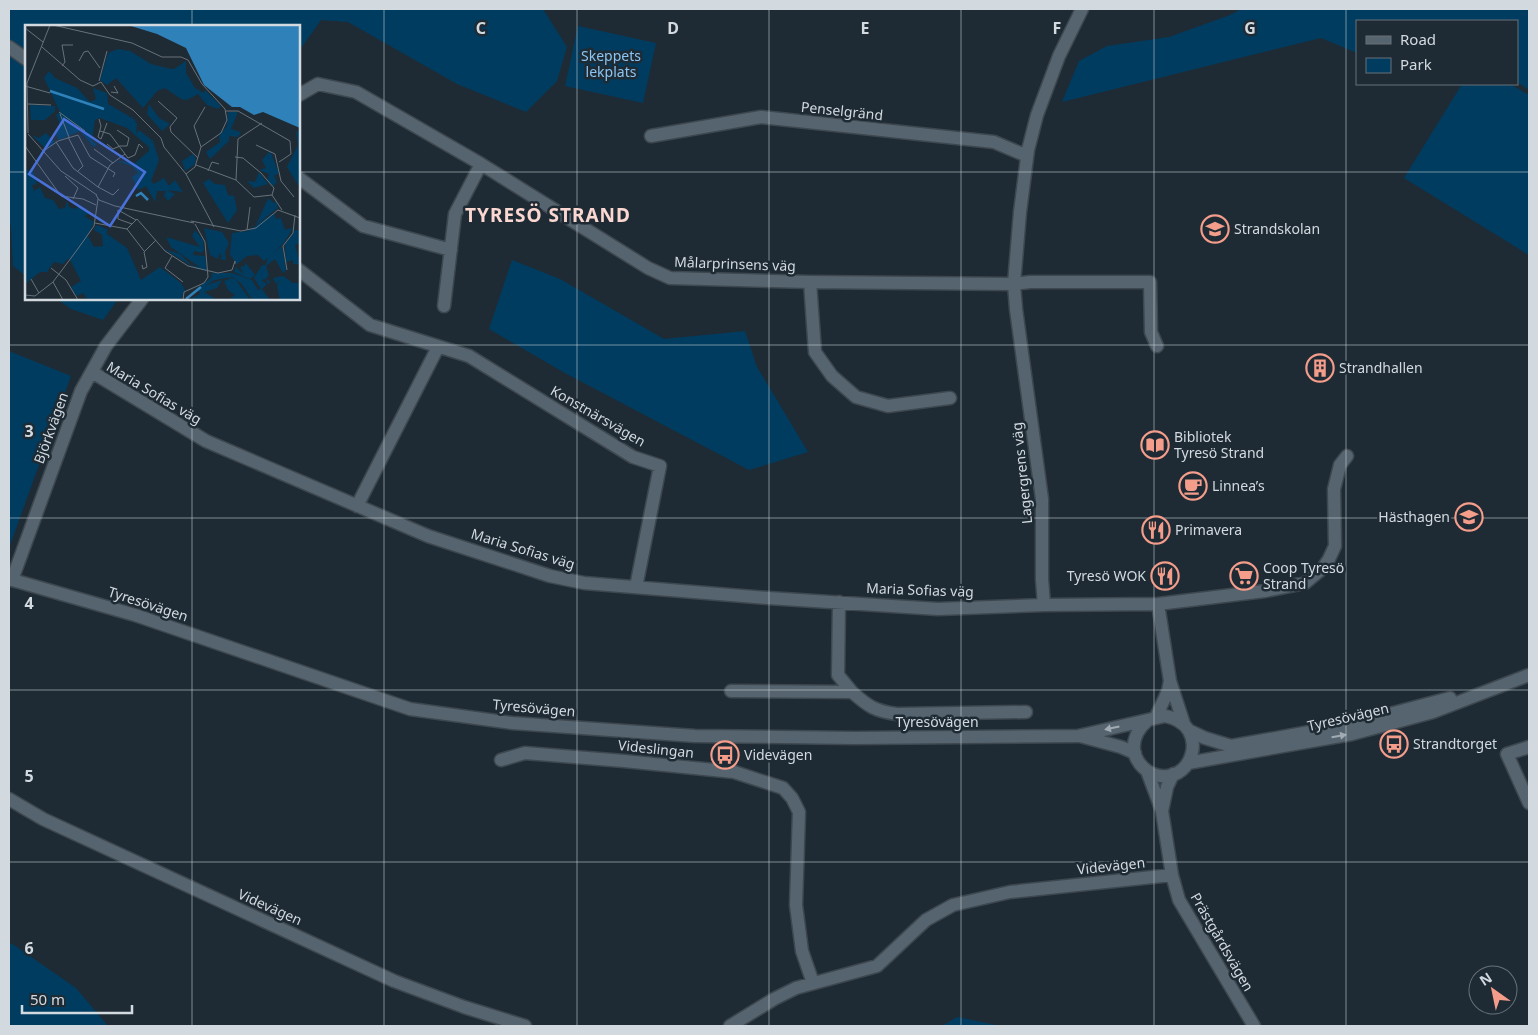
<svg xmlns="http://www.w3.org/2000/svg" width="1538" height="1035" font-family="'Noto Sans',sans-serif">
	<style>
		.green { fill: #003c60 }
		.lines { fill: none; stroke-linecap: round; stroke-linejoin: round }
		.minor-casing { stroke: #3d474f; stroke-width: 15 }
		.secondary-casing { stroke: #3d474f; stroke-width: 15 }
		.minor { stroke: #56646f; stroke-width: 12 }
		.secondary { stroke: #56646f; stroke-width: 12 }
		.oneway { fill: #a0abb3 }
		.grid { fill: none; stroke: #d2dae0; stroke-width: 1; stroke-opacity: 0.55 }
		.labels { text-anchor: middle; stroke-width: 5; stroke-linejoin: round; paint-order: stroke }
		.park-label { font-size: 14px; fill: #8bc5f2; stroke: #1f2b34 }
		.street-label { font-size: 14px; fill: #d2dae0; stroke: #1f2b34 }
		.poi-label { font-size: 14px; fill: #d2dae0; stroke: #1f2b34; text-anchor: start }
		.district-label { font-size: 19px; font-weight: bold; letter-spacing: 1px; fill: #fad7d0; stroke: #1f2b34 }
		.inset-river { fill: none; stroke: #2f81ba; stroke-width: 2.5 }
		.inset-road { fill: none; stroke: #677179; stroke-width: 1 }
		.view { fill: #4a71da; fill-opacity: 0.15; stroke: #4a71da; stroke-width: 2.5 }
		.inset-edge { fill: none; stroke: #d2dae0; stroke-width: 2.5 }
		.grid-label { font-size: 16px; text-anchor: middle; font-weight: bold; fill: #d2dae0; stroke: #1f2b34; stroke-width: 5; stroke-linejoin: round; paint-order: stroke }
	</style>
	<rect width="100%" height="100%" fill="#1f2b34"/>
	<path class="green" d="M9 9H543L567 47 557 81 526 112 457 84 348 22 321 20 299 51V26H26V276L13 266 11 227 9 218Z
		M1241 9H1529V90L1517 82V21H1357V53L1321 38 1062 102 1079 61 1107 46 1169 37 1230 15Z
		M578 26 656 43 643 103 565 86Z
		M1462 84H1510L1529 95V255L1404 178Z
		M512 260 560 279 664 339 745 331 757 367 808 452 749 470 563 372 489 329Z
		M57 299H118L103 320 71 309Z
		M9 351 71 376 9 548Z
		M11 943 76 988 108 1026H9V946Z
		M957 1017 1001 1026H942Z"/>
	<g class="lines">
		<g class="minor-casing">
			<path id="minor" d="M1082 9 1059 56 1037 115 1028 150 1020 212 1014 284 1016 309 1042 499V579L1044 605 1158 604 1265 591 1305 583 1323 568 1329 559 1335 546 1334 489 1340 465 1347 456
				M9 47 26 59
				M299 95 318 84 356 92 481 164 648 268 670 278 810 282 1014 284 1030 282H1150L1151 332 1157 346
				M651 136 761 117 994 142 1027 156
				M299 178 363 226 451 250
				M299 270 370 325 469 356 633 457 660 466 636 587
				M810 282 815 352 832 376 856 397 888 406 950 398
				M444 306 455 214 481 164
				M92 372 206 441 428 536 550 576 584 583 768 598 938 609 1044 605
				M357 506 438 347
				M12 580 81 391 106 346 142 299
				M839 602 838 675 852 692
				M1158 604 1170 681 1184 724
				M731 691 852 692C869 707 875 711 897 714L1026 712
				M1156 717 1168 691 1170 681
				M1529 747 1507 754 1529 803
				M501 760 525 753 624 761 734 772 783 788 792 798 799 812 796 905 802 951 813 983
				M1147 771 1162 811 1172 875 1179 900 1254 1026
				M9 799 43 819 394 981 464 1007 525 1026
				M1162 811 1167 787 1173 774
				M730 1026 774 999 796 988 877 966 926 920 953 905 1010 892 1172 875"/>
		</g>
		<g class="secondary-casing">
			<path id="secondary" d="M9 579 135 615 410 709 512 723 695 736 855 738 1078 736 1165 716C1213 725 1192 789 1153 774 1144 770 1138 763 1135 755 1131 741 1138 729 1147 721
				M1190 731 1205 738 1231 746 1348 725 1450 698
				M1080 736 1121 747 1135 753
				M1188 763 1352 734 1433 712 1529 675"/>
		</g>
		<use href="#minor" class="minor"/>
		<use href="#secondary" class="secondary"/>
	</g>
	<defs><path id="oneway-solid" d="M-6-.8H1V-3.2L6.5 0L1 3.2V.8H-6Z" transform="scale(1.25)"/></defs>
	<g class="oneway">
		<use href="#oneway-solid" transform="translate(1112 728) rotate(168)"/>
		<use href="#oneway-solid" transform="translate(1339 736) rotate(-10)"/>
	</g>
	<path class="grid" d="M192 9V26M384 9V1026M577 9V1026M769 9V1026M961 9V1026M1154 9V1026M1346 9V1026M9 172H26M299 172H1529M192 299V1026M9 345H1529M9 518H1529M9 690H1529M9 862H1529"/>
	<defs>
		<g id="school-ring" transform="scale(1.4375)"><circle r="9.5" fill="#1f2b34" stroke="#f49d8b" stroke-width="1.5"/><path d="M0-5L7-2L0 1L-7-2ZM-4 1L0 2.5L4 1V4Q0 6-4 4Z" fill="#f49d8b"/></g>
		<g id="building-ring" transform="scale(1.4375)"><circle r="9.5" fill="#1f2b34" stroke="#f49d8b" stroke-width="1.5"/><path d="M-4-6H4V6H1V3H-1V6H-4ZM-2.5-4.3h1.7v1.8h-1.7ZM.8-4.3h1.7v1.8H.8ZM-2.5-1h1.7V.8h-1.7ZM.8-1h1.7V.8H.8Z" fill="#f49d8b"/></g>
		<g id="library-ring" transform="scale(1.4375)"><circle r="9.5" fill="#1f2b34" stroke="#f49d8b" stroke-width="1.5"/><path d="M-6-4Q-3-5.5-.7-3.5V5Q-3 3-6 4ZM6-4Q3-5.5 .7-3.5V5Q3 3 6 4Z" fill="#f49d8b"/></g>
		<g id="cafe-ring" transform="scale(1.4375)"><circle r="9.5" fill="#1f2b34" stroke="#f49d8b" stroke-width="1.5"/><path d="M-5.5-4.5H6V0H3Q3 3.5 0 3.5H-2.5Q-5.5 3.5-5.5 0ZM3-3.2v2h1.7v-2ZM-6 4.5H4V6H-6Z" fill="#f49d8b"/></g>
		<g id="restaurant-ring" transform="scale(1.4375)"><circle r="9.5" fill="#1f2b34" stroke="#f49d8b" stroke-width="1.5"/><path d="M-5-6h1v4h1v-4h1v4h1v-4h1v5L-1.5 .5V6h-2V.5L-5-1ZM5-6V6H3V1.5H1.5Q1.5-4 5-6Z" fill="#f49d8b"/></g>
		<g id="supermarket-ring" transform="scale(1.4375)"><circle r="9.5" fill="#1f2b34" stroke="#f49d8b" stroke-width="1.5"/><path d="M-6-5.5h2.5l.6 2H6L4.5 2H-2.5L-4.4-4H-6ZM-1.5 3.2a1.3 1.3 0 1 0 .1 0ZM3 3.2a1.3 1.3 0 1 0 .1 0Z" fill="#f49d8b"/></g>
		<g id="bus-ring" transform="scale(1.4375)"><circle r="9.5" fill="#1f2b34" stroke="#f49d8b" stroke-width="1.5"/><path d="M-5-6H5V4H4V6H2V4H-2V6H-4V4H-5ZM-3.5-4V0h7V-4ZM-3.5 1.2v1.5H-2V1.2ZM2 1.2v1.5H3.5V1.2Z" fill="#f49d8b"/></g>
	</defs>
	<g fill-rule="evenodd">
		<use href="#school-ring" x="1215" y="229"/>
		<use href="#building-ring" x="1320" y="368"/>
		<use href="#library-ring" x="1155" y="445"/>
		<use href="#cafe-ring" x="1193" y="486"/>
		<use href="#school-ring" x="1469" y="517"/>
		<use href="#restaurant-ring" x="1156" y="530"/>
		<use href="#restaurant-ring" x="1165" y="576"/>
		<use href="#supermarket-ring" x="1244" y="576"/>
		<use href="#bus-ring" x="1394" y="744"/>
		<use href="#bus-ring" x="725" y="755"/>
	</g>
	<g class="labels">
		<g class="park-label">
			<text x="611" y="61">Skeppets<tspan x="611" dy="16">lekplats</tspan></text>
		</g>
		<g class="street-label">
			<text transform="translate(842 111) rotate(6)" y="5">Penselgränd</text>
			<text transform="translate(735 264) rotate(2)" y="5">Målarprinsens väg</text>
			<text transform="translate(154 393) rotate(31)" y="5">Maria Sofias väg</text>
			<text transform="translate(598 416) rotate(30)" y="5">Konstnärsvägen</text>
			<text transform="translate(51 428) rotate(-70)" y="5">Björkvägen</text>
			<text transform="translate(1022 473) rotate(-96)" y="5">Lagergrens väg</text>
			<text transform="translate(523 549) rotate(17)" y="5">Maria Sofias väg</text>
			<text transform="translate(920 590) rotate(2)" y="5">Maria Sofias väg</text>
			<text transform="translate(148 604) rotate(18)" y="5">Tyresövägen</text>
			<text transform="translate(534 708) rotate(5)" y="5">Tyresövägen</text>
			<text transform="translate(1348 717) rotate(-13)" y="5">Tyresövägen</text>
			<text x="937" y="727">Tyresövägen</text>
			<text transform="translate(656 749) rotate(6)" y="5">Videslingan</text>
			<text transform="translate(1111 866) rotate(-6)" y="5">Videvägen</text>
			<text transform="translate(270 907) rotate(24)" y="5">Videvägen</text>
			<text transform="translate(1222 942) rotate(60)" y="5">Prästgårdsvägen</text>
		</g>
		<g class="poi-label">
			<text x="1234" y="234">Strandskolan</text>
			<text x="1339" y="373">Strandhallen</text>
			<text x="1174" y="442">Bibliotek<tspan x="1174" dy="16">Tyresö Strand</tspan></text>
			<text x="1212" y="491">Linnea’s</text>
			<text x="1450" y="522" text-anchor="end">Hästhagen</text>
			<text x="1175" y="535">Primavera</text>
			<text x="1263" y="573">Coop Tyresö<tspan x="1263" dy="16">Strand</tspan></text>
			<text x="1146" y="581" text-anchor="end">Tyresö WOK</text>
			<text x="1413" y="749">Strandtorget</text>
			<text x="744" y="760">Videvägen</text>
		</g>
		<g class="district-label">
			<text x="548" y="222">TYRESÖ STRAND</text>
		</g>
	</g>
	<g transform="translate(25 25)">
		<rect width="275" height="275" fill="#1f2b34"/>
		<path d="M93 24 105 26 126 39 142 43 149 44 161 36V48L170 63 179 68 180 65 196 81 194 84 182 80 173 69 162 75 156 74 140 63 132 66 118 83 91 53 82 60 75 55 83 28ZM24 46 30 53 52 63 65 77 71 74 68 63 82 68 83 79 109 94 112 99 111 109 114 105 128 116 134 135 126 156 129 159 139 153 144 161 150 155 158 167 142 165 150 169 143 176 139 171 141 166H132L130 177 121 161 113 165 107 152 113 148 107 141 91 136 110 138 124 126V122L102 103 75 93 70 95 67 116 72 119 69 122 55 106 34 115 31 109 35 99 31 90 35 87 19 53ZM124 79 134 93 145 99 137 106 122 89ZM5 80 30 81V86L20 95H6ZM203 87H213L206 104 216 107 213 112 204 111V116L185 134 181 127 195 117 194 111 202 101ZM275 103V163L262 142 273 120 271 108ZM21 108 30 117 21 124 7 110 14 113ZM245 126 254 148 249 151 252 157 248 161 242 156 244 149 234 145 241 143 237 135ZM168 129 171 134 169 140 160 146 157 136ZM0 142 3 146 7 144 9 149 12 159 7 160 9 166 15 162 20 173 28 175 34 184 40 183 42 176 44 182 50 184 55 181 65 188 59 191 69 197 63 211 69 222 78 221 77 210 69 205 71 200 82 204V209L102 223 116 255 135 242 156 258 160 265 156 275H63L58 268 52 271 46 262 56 256 44 233 38 239 29 237 22 247H15L0 259ZM234 147 243 159 229 163 222 156 230 157ZM184 154 190 159 200 160 203 170 209 171 212 185 203 198 178 158ZM243 173 249 178 251 176 253 183 231 200ZM249 188 251 194 256 193 260 205 268 203 259 218 239 236 233 230 222 231 212 239 205 230 207 208 223 206ZM179 203 197 207 204 218 200 227 201 235 195 234 197 231 195 228 193 234 185 230ZM275 204V218L270 220 275 239H268V235L261 237 260 219 269 206ZM170 205 178 215 179 225 177 228 169 226 168 230 180 231 182 246 170 243 139 224 155 229 166 240 176 243 146 222 141 212 175 222 167 211ZM257 221 261 245 258 248 250 234 241 241 244 250 241 254 246 257 243 259 241 254 236 255 242 259 237 264 245 275H227L217 259 207 252 189 255 182 260 197 255 192 263 179 267 192 275H163L175 269 173 263 186 253 187 248H207L227 255 233 265 236 264 229 253 237 240H241L243 232ZM220 237 230 250 225 254 209 247 211 242 219 250 215 242 220 241ZM258 251 268 258H275V275H255L252 261 255 255 251 259 248 253ZM206 253 211 255 225 275H203L210 270 203 265 199 256Z" fill="#003c60"/>
		<path d="M103 0H275V103L238 87 229 90 215 82H207L179 60 161 23 132 9Z" fill="#2f81ba"/>
		<path class="inset-river" d="M25 66 79 84M111 171 116 168 123 175M161 274 176 262"/>
		<path class="inset-road" d="M28 0 107 18 137 32H156L163 35 177 59 200 84 202 95 196 108 176 122 170 142 161 149M0 3 18 17M17 22 55 55 68 61 76 57 85 70 108 85 136 113 139 122 161 149 189 202M54 36 59 27 63 26 75 43M37 41 40 37 37 20H48M74 56 82 26M0 61 25 68M86 67 93 68 89 61M133 76 152 93 145 102 146 107 173 133M3 79 26 80M201 86H213L265 116 266 129 254 137M34 87 60 106M35 89 44 112M74 94 76 101 73 112 76 114 82 98M92 105 104 113 102 121H95M75 106 85 109 103 133 110 130 114 119 118 123M3 108 2 58 25 0M3 109 36 146 72 170M43 112 58 141 52 147M31 117 48 143 73 162M82 119 88 124 95 121M231 120 250 129 256 156M0 121 36 171 58 174 71 180M176 122 169 101 180 82M69 124 88 138M20 125 33 116 53 110 65 132 90 148 88 152M210 132 218 133 236 148 249 163 247 170M171 140 211 155 229 172 247 170 257 185M183 146 187 137 194 139M40 151 53 163 48 174M211 155 213 114 237 98M256 156 269 172M94 164 88 170 73 162 85 140 100 129M71 170 74 175 90 181 169 198M166 196 216 206 231 203 253 185 275 193M70 198 102 204 112 194 140 226 163 241 193 248 207 245 210 236V239M107 199 93 194V185L111 195M102 204 119 226M222 205 225 182M147 231 140 243 158 257M117 240 118 244 122 242 119 227 131 215M26 243 41 255 53 275M262 245 258 221 268 208 270 190M6 254 14 268M28 257 38 275M0 270 10 271 28 257 52 225 69 201 73 174M158 275 159 267 179 258 183 252 180 217 170 199"/>
		<path class="view" d="M39 94 120 147 85 201 4 149Z"/>
		<rect width="275" height="275" class="inset-edge"/>
	</g>
	<g class="grid-label">
		<text x="481" y="34">C</text>
		<text x="673" y="34">D</text>
		<text x="865" y="34">E</text>
		<text x="1057" y="34">F</text>
		<text x="1250" y="34">G</text>
		<text x="29" y="437">3</text>
		<text x="29" y="609">4</text>
		<text x="29" y="782">5</text>
		<text x="29" y="954">6</text>
	</g>
	<rect width="1538" height="1035" fill="none" stroke="#d2dae0" stroke-width="20"/>
	<rect x="1356" y="20" width="162" height="65" fill="#1f2b34" stroke="#677179"/>
	<rect x="1366" y="36" width="25" height="8" fill="#56646f" stroke="#677179"/>
	<text x="1400" y="45" font-size="15" fill="#d2dae0">Road</text>
	<rect x="1366" y="58" width="25" height="15" fill="#003c60" stroke="#677179"/>
	<text x="1400" y="70" font-size="15" fill="#d2dae0">Park</text>
	<g transform="translate(1493 990) rotate(327)"><circle r="24" fill="#1f2b34" stroke="#677179"/>
	<path d="M0-4L9 19L0 12L-9 19Z" fill="#f49d8b"/>
	<text y="-8" font-size="14" font-weight="bold" text-anchor="middle" fill="#d2dae0">N</text>
	</g>
	<path d="M22 1005v8h110v-8" fill="none" stroke="#d2dae0" stroke-width="2.5"/>
	<text x="30" y="1005" font-size="15" fill="#d2dae0" stroke="#1f2b34" stroke-width="4" paint-order="stroke">50 m</text>
</svg>
